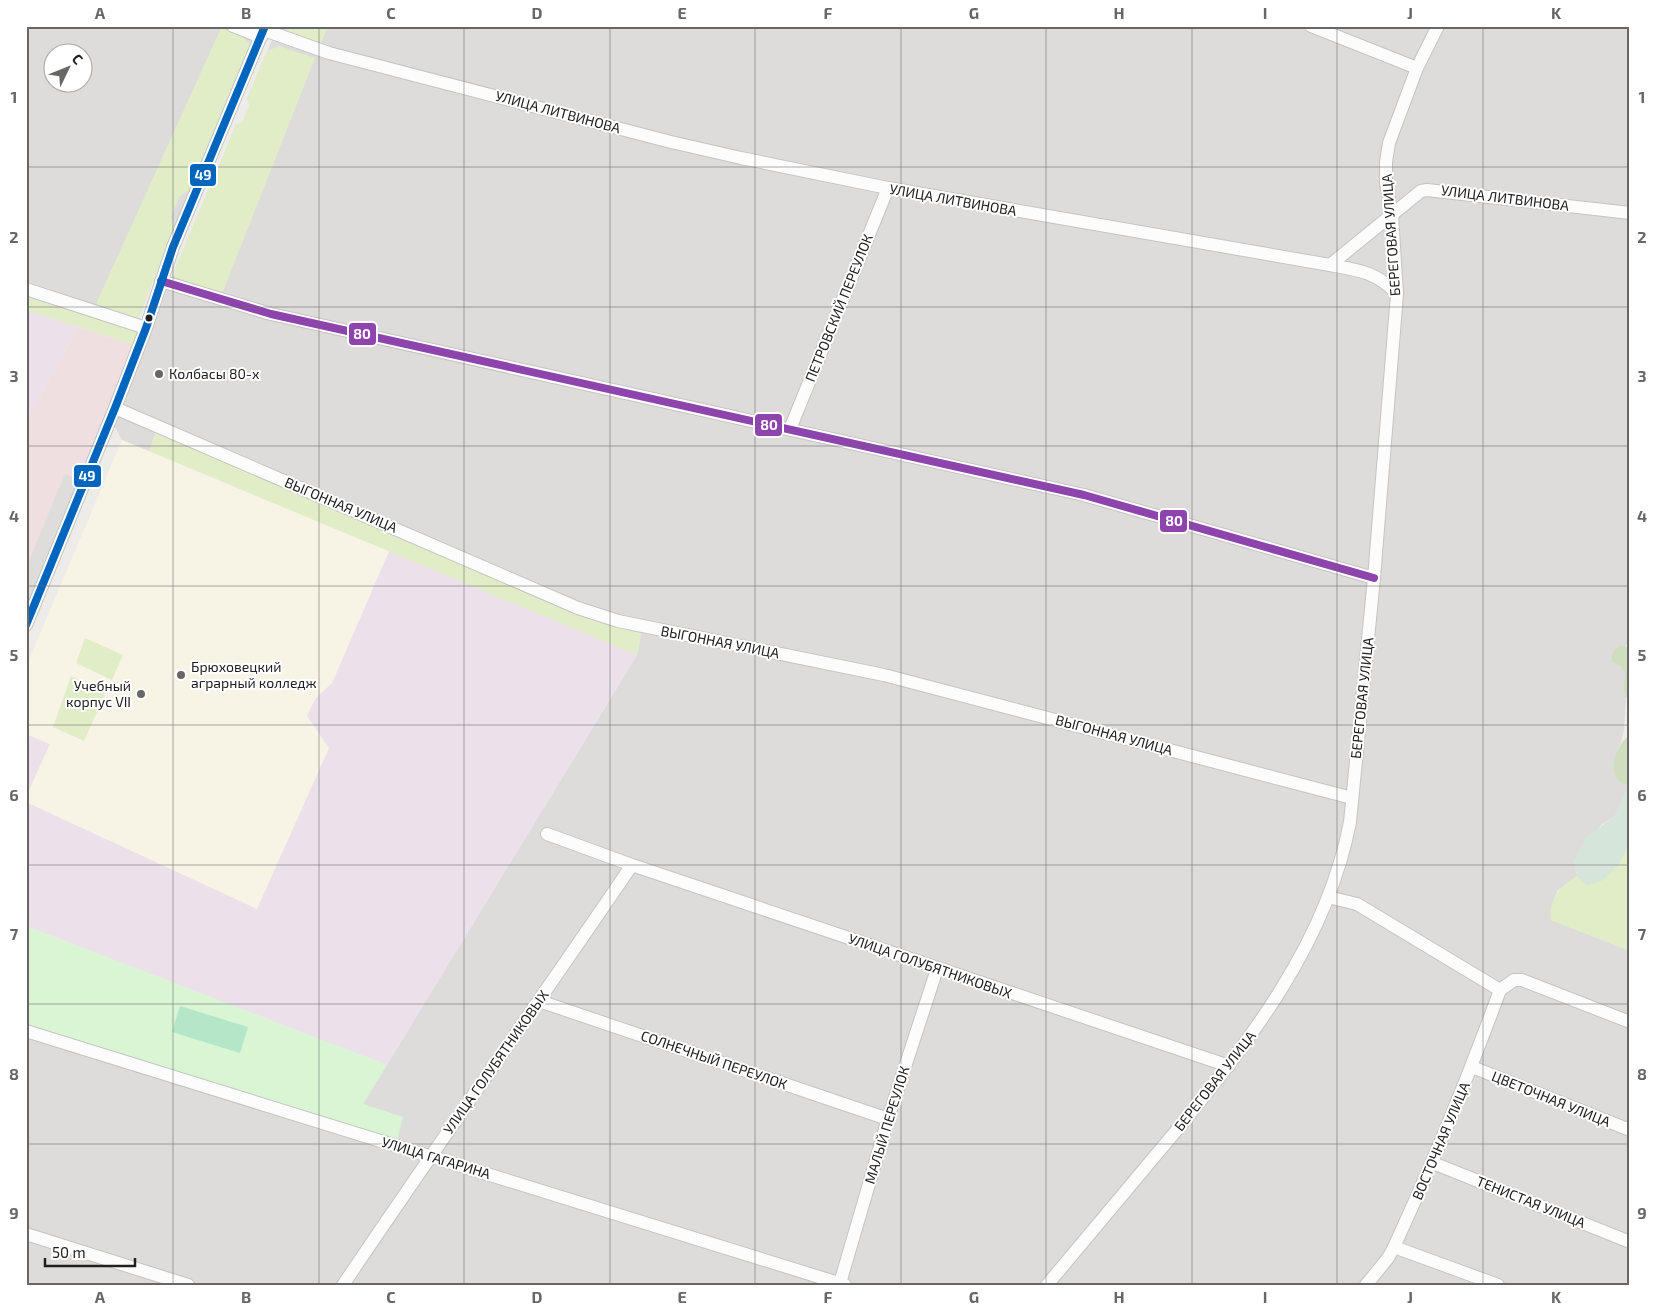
<svg xmlns="http://www.w3.org/2000/svg" width="1656" height="1311" font-family="'Exo 2',sans-serif">
	<style>
		.residential { fill: #dddcda; fill-rule: evenodd }
		.commercial { fill: #f0dfe0 }
		.industrial { fill: #ece1ea }
		.education { fill: #f7f4e5 }
		.grass { fill: #e1edc7 }
		.forest { fill: #cedebe }
		.wetland { fill: #d6e5da }
		.park { fill: #d9f5d4 }
		.pitch { fill: #b3e7c8 }
		.parking { fill: #dedddc }
		.lines { fill: none; stroke-linecap: round; stroke-linejoin: round }
		.minor-casing { stroke: #c5c4c3; stroke-width: 14 }
		.minor { stroke: #fcfcfc; stroke-width: 12 }
		.bus-1-casing { stroke: #fff; stroke-width: 11 }
		.bus-2-casing { stroke: #fff; stroke-width: 11 }
		.bus-1 { stroke: #8e44ad; stroke-width: 8 }
		.bus-2 { stroke: #0065bd; stroke-width: 8 }
		.grid { fill: none; stroke: #686766; stroke-width: 1; stroke-opacity: 0.55 }
		.bus-dot { fill: #202020; stroke: #fff; stroke-width: 2 }
		.poi-dot { fill: #686766; stroke: #fff; stroke-width: 2 }
		.labels { text-anchor: middle; stroke-width: 4; stroke-linejoin: round; paint-order: stroke }
		.street-label { font-size: 14px; fill: #202020; stroke: #fff }
		.poi-label { font-size: 14px; fill: #202020; stroke: #fff; text-anchor: start }
		.line-badge { stroke: #fff; stroke-width: 2 }
		.badge-label { font-size: 14px; text-anchor: middle; font-weight: bold; fill: #fff }
		.neatline { fill: none; stroke: #686766; stroke-width: 2 }
		.grid-label { font-size: 16px; text-anchor: middle; font-weight: bold; fill: #686766 }
	</style>
	<rect width="100%" height="100%" fill="#eeece9"/>
	<path class="residential" d="M26 26H258L175 225 138 319 26 281ZM52 52H82V82H52Z
		M278 26H1630V642L1625 646H1619L1612 662 1621 667 1627 674 1623 688 1626 697 1624 729 1621 743 1617 751 1624 785 1630 784 1615 816 1601 825 1574 861 1577 876 1557 891 1551 920 1630 951V1285H26V1024L396 1140 363 1104 637 655 641 634 574 614 156 432 149 451 122 440 115 427 172 276 236 125 242 123 250 105 247 99Z"/>
	<path class="commercial" d="M78 327 134 345 26 615V422Z"/>
	<path class="industrial" d="M26 310 78 327 26 422Z
		M389 551 637 655 387 1065 26 926V802L257 908 307 716 315 699 332 683Z
		M26 734 50 744 26 797Z"/>
	<path class="education" d="M122 440 389 551 332 683 315 699 307 716 329 748 257 909 26 802V797L50 744 26 734V667Z"/>
	<path class="grass" d="M282 26H328L321 43 288 31Z
		M221 28 244 37 250 45 189 190 180 196 171 217 175 225 138 319 96 304Z
		M279 46 315 58 222 294 172 276 236 125 242 123 250 105 247 99 267 51Z
		M26 294 140 331 134 345 26 310Z
		M156 432 574 614 641 634 637 655 149 451Z
		M85 638 123 655 112 680 76 663Z
		M71 676 106 692 84 741 53 727Z
		M1630 844V951L1551 920C1549 896 1559 889 1577 876L1587 886 1618 865Z"/>
	<path class="forest" d="M1619 646H1625L1630 649V699L1626 697 1623 688 1626 674 1621 667 1612 662C1611 654 1613 651 1619 646Z
		M1627 737H1630V783L1624 785C1622 783 1619 782 1617 779 1609 767 1617 746 1627 737Z"/>
	<path class="wetland" d="M1630 784V844L1618 865 1603 880 1587 886 1577 876 1574 862 1585 838 1615 816Z"/>
	<path class="park" d="M26 926 387 1065 363 1104 403 1117 397 1140 26 1024Z"/>
	<path class="pitch" d="M180 1006 248 1027 240 1053 172 1032Z"/>
	<path class="parking" d="M65 474 81 480 26 615V568Z"/>
	<g class="lines">
		<g class="minor-casing">
			<path id="minor" d="M233 26 261 37
				M1311 26 1417 68
				M264 30 329 53 671 142 741 158 888 188 1330 265 1421 191 1427 190 1630 213
				M1330 265C1358 270 1377 272 1397 294
				M161 281 271 314 1084 495 1374 578
				M26 289 146 328
				M115 408 578 608 618 621 884 675 1352 798
				M790 429 888 188
				M26 625 115 408 146 328 173 247 265 26
				M547 834 632 865 1229 1066
				M1328 897 1357 904 1500 990
				M1500 990 1514 980H1522L1630 1022
				M539 1001 888 1119
				M26 1031 845 1285
				M1472 1067 1630 1130
				M1433 1163 1630 1242
				M26 1234 188 1285
				M1394 1247 1498 1285
				M840 1283 888 1119 937 969
				M343 1285C438 1144 536 1006 632 865
				M1047 1285C1090 1234 1133 1183 1176 1131 1251 1039 1327 942 1350 822L1374 578 1397 294 1392 215 1386 183V162L1389 143 1417 68 1438 26
				M1366 1285 1388 1258 1394 1247C1433 1163 1468 1078 1500 990"/>
		</g>
		<use href="#minor" class="minor"/>
		<g class="bus-1-casing">
			<path id="bus-1" d="M161 281 271 314 1084 495 1374 578"/>
		</g>
		<g class="bus-2-casing">
			<path id="bus-2" d="M26 625 115 408 146 328 173 247 265 26"/>
		</g>
		<use href="#bus-1" class="bus-1"/>
		<use href="#bus-2" class="bus-2"/>
	</g>
	<path class="grid" d="M173 26V1285M319 26V1285M464 26V1285M610 26V1285M755 26V1285M901 26V1285M1046 26V1285M1192 26V1285M1337 26V1285M1483 26V1285M26 167H1630M26 307H1630M26 446H1630M26 586H1630M26 725H1630M26 865H1630M26 1004H1630M26 1144H1630"/>
	<circle class="bus-dot" cx="149" cy="318" r="4.5"/>
	<g class="poi-dot">
		<circle cx="159" cy="374" r="5"/>
		<circle cx="181" cy="675" r="5"/>
		<circle cx="141" cy="694" r="5"/>
	</g>
	<g class="labels">
		<g class="street-label">
			<text transform="translate(558 112) rotate(15)" y="5">УЛИЦА ЛИТВИНОВА</text>
			<text transform="translate(1505 198) rotate(7)" y="5">УЛИЦА ЛИТВИНОВА</text>
			<text transform="translate(953 200) rotate(10)" y="5">УЛИЦА ЛИТВИНОВА</text>
			<text transform="translate(1391 235) rotate(-94)" y="5">БЕРЕГОВАЯ УЛИЦА</text>
			<text transform="translate(839 308) rotate(-68)" y="5">ПЕТРОВСКИЙ ПЕРЕУЛОК</text>
			<text transform="translate(341 505) rotate(23)" y="5">ВЫГОННАЯ УЛИЦА</text>
			<text transform="translate(720 642) rotate(11)" y="5">ВЫГОННАЯ УЛИЦА</text>
			<text transform="translate(1362 698) rotate(-84)" y="5">БЕРЕГОВАЯ УЛИЦА</text>
			<text transform="translate(1114 735) rotate(15)" y="5">ВЫГОННАЯ УЛИЦА</text>
			<text transform="translate(930 966) rotate(19)" y="5">УЛИЦА ГОЛУБЯТНИКОВЫХ</text>
			<text transform="translate(714 1060) rotate(19)" y="5">СОЛНЕЧНЫЙ ПЕРЕУЛОК</text>
			<text transform="translate(496 1062) rotate(-55)" y="5">УЛИЦА ГОЛУБЯТНИКОВЫХ</text>
			<text transform="translate(1215 1081) rotate(-52)" y="5">БЕРЕГОВАЯ УЛИЦА</text>
			<text transform="translate(1551 1099) rotate(22)" y="5">ЦВЕТОЧНАЯ УЛИЦА</text>
			<text transform="translate(887 1125) rotate(-73)" y="5">МАЛЫЙ ПЕРЕУЛОК</text>
			<text transform="translate(1441 1141) rotate(-67)" y="5">ВОСТОЧНАЯ УЛИЦА</text>
			<text transform="translate(436 1158) rotate(17)" y="5">УЛИЦА ГАГАРИНА</text>
			<text transform="translate(1531 1202) rotate(22)" y="5">ТЕНИСТАЯ УЛИЦА</text>
		</g>
		<g class="poi-label">
			<text x="169" y="379">Колбасы 80-х</text>
			<text x="191" y="672">Брюховецкий<tspan x="191" dy="16">аграрный колледж</tspan></text>
			<text x="131" y="691" text-anchor="end">Учебный<tspan x="131" dy="16">корпус VII</tspan></text>
		</g>
	</g>
	<g class="line-badge">
		<rect x="189" y="163" width="28" height="24" rx="5" fill="#0065bd"/>
		<rect x="348" y="322" width="29" height="24" rx="5" fill="#8e44ad"/>
		<rect x="754" y="413" width="29" height="24" rx="5" fill="#8e44ad"/>
		<rect x="73" y="464" width="29" height="24" rx="5" fill="#0065bd"/>
		<rect x="1159" y="509" width="29" height="24" rx="5" fill="#8e44ad"/>
	</g>
	<g class="badge-label">
		<text x="203" y="180">49</text>
		<text x="362" y="339">80</text>
		<text x="769" y="430">80</text>
		<text x="87" y="481">49</text>
		<text x="1174" y="526">80</text>
	</g>
	<rect width="1656" height="1311" fill="none" stroke="#ffffff" stroke-width="55"/>
	<g transform="translate(68 68) rotate(47)"><circle r="24" fill="#ffffff" stroke="#a6a6a6"/>
	<path d="M0-4L9 19L0 12L-9 19Z" fill="#686766"/>
	<text y="-8" font-size="14" font-weight="bold" text-anchor="middle" fill="#202020">С</text>
	</g>
	<path d="M45 1258v8h90v-8" fill="none" stroke="#202020" stroke-width="2.5"/>
	<text x="52" y="1258" font-size="15" fill="#202020" stroke="#ffffff" stroke-width="4" paint-order="stroke">50 m</text>
	<rect x="28" y="28" width="1600" height="1256" class="neatline"/>
	<g class="grid-label">
		<text x="100" y="19">A</text>
		<text x="246" y="19">B</text>
		<text x="391" y="19">C</text>
		<text x="537" y="19">D</text>
		<text x="682" y="19">E</text>
		<text x="828" y="19">F</text>
		<text x="974" y="19">G</text>
		<text x="1119" y="19">H</text>
		<text x="1265" y="19">I</text>
		<text x="1410" y="19">J</text>
		<text x="1556" y="19">K</text>
		<text x="14" y="103">1</text>
		<text x="1642" y="103">1</text>
		<text x="14" y="243">2</text>
		<text x="1642" y="243">2</text>
		<text x="14" y="382">3</text>
		<text x="1642" y="382">3</text>
		<text x="14" y="522">4</text>
		<text x="1642" y="522">4</text>
		<text x="14" y="661">5</text>
		<text x="1642" y="661">5</text>
		<text x="14" y="801">6</text>
		<text x="1642" y="801">6</text>
		<text x="14" y="940">7</text>
		<text x="1642" y="940">7</text>
		<text x="14" y="1080">8</text>
		<text x="1642" y="1080">8</text>
		<text x="14" y="1219">9</text>
		<text x="1642" y="1219">9</text>
		<text x="100" y="1303">A</text>
		<text x="246" y="1303">B</text>
		<text x="391" y="1303">C</text>
		<text x="537" y="1303">D</text>
		<text x="682" y="1303">E</text>
		<text x="828" y="1303">F</text>
		<text x="974" y="1303">G</text>
		<text x="1119" y="1303">H</text>
		<text x="1265" y="1303">I</text>
		<text x="1410" y="1303">J</text>
		<text x="1556" y="1303">K</text>
	</g>
</svg>
